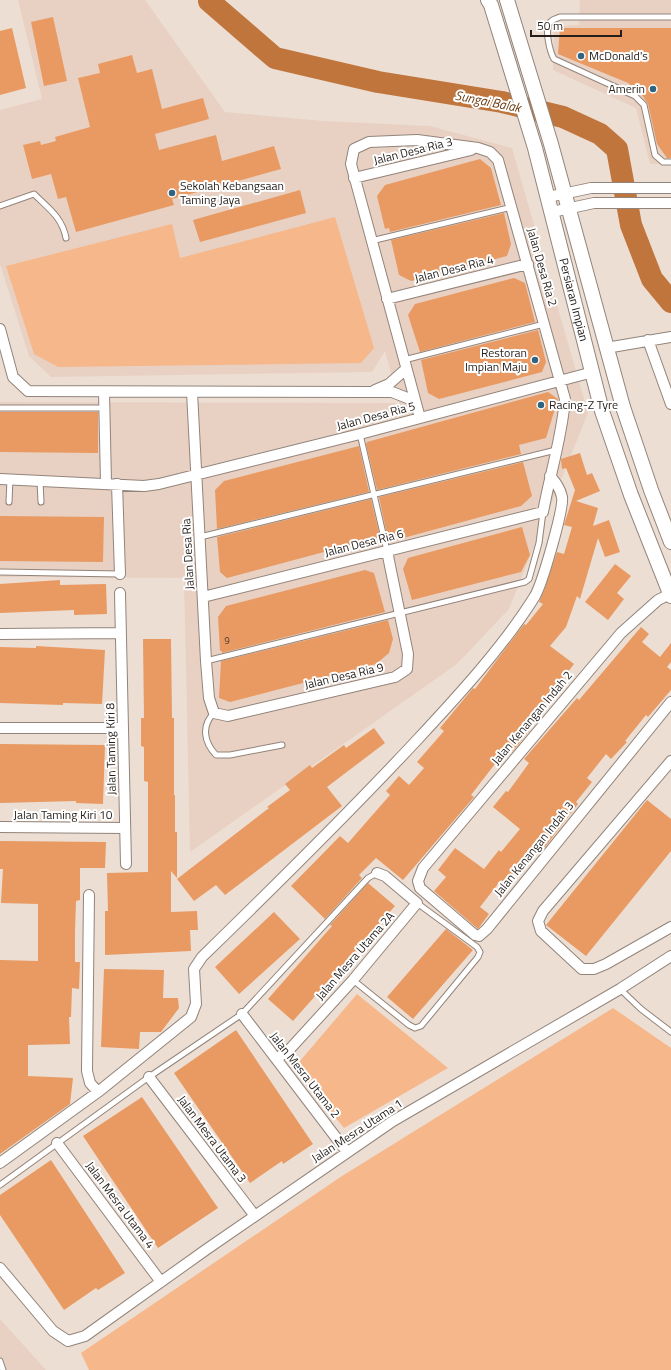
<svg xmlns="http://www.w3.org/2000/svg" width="671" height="1370" font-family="'Titillium Web',sans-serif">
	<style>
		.built { fill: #e8d1c3 }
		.green { fill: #f6b78b }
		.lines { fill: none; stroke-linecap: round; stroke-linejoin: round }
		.river { stroke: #c0753d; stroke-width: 22 }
		.building { fill: #e89a62 }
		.lane-casing { stroke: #92847a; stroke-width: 7 }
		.street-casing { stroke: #92847a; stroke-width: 12 }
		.secondary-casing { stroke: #92847a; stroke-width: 16 }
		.lane { stroke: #fff; stroke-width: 5 }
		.street { stroke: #fff; stroke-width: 10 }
		.secondary { stroke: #fff; stroke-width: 14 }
		.poi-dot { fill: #306481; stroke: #fff; stroke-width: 1.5 }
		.labels { text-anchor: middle; stroke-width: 4; stroke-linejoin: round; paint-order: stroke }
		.number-label { font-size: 10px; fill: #553d2c }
		.poi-label { font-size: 12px; fill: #241e1a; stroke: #fff; text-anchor: start }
		.street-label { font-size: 12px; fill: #241e1a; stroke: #fff }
		.water-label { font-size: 13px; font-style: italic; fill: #6b390f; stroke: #fff }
	</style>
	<rect width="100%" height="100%" fill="#edded3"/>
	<path class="built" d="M18 0H145L225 112 324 121 430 126 512 148 588 413 509 609 457 664 190 852 184 578 0 577V402L399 403 385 351 372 372 51 377 29 356 0 264V110L42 99Z
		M580 0H671V164H650L636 108 553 70 554 26 579 25Z
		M0 1319 46 1370H0Z"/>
	<path class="green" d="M335 217 374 348 361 363 58 367 34 354 6 266 172 224 180 258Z
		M357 994 448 1068 344 1128 294 1068Z
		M613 1008 671 1048V1370H89L81 1353 342 1176Z"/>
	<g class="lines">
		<path class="river" d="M209 1 275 58 378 82 502 102 563 117 600 134 617 149 631 225 652 279 671 302"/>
	</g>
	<path class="building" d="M53 17 67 81 44 86 31 22Z
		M12 28 26 88 0 95V31Z
		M560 28H671V158H667L657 144 648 104 642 95 628 83 558 54Z
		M132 55 137 73 152 69 162 109 203 98 209 119 155 134 159 150 216 135 222 161 274 146 281 169 172 199 174 205 76 232 66 197 58 199 51 174 32 179 23 145 40 141 41 145 56 141 55 137 90 127 78 78 100 73 98 64Z
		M480 159 491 168 501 205 390 232 389 228 385 229 377 196 385 185Z
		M300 190 306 213 200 242 193 220Z
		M504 213 511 244 507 256 411 281 399 275 391 240Z
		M514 278 525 283 535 322 420 352 408 315 415 304Z
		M538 330 546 362 542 372 439 399 428 393 421 360Z
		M548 392 558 399 546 438 519 445 521 454 377 490 366 444 367 442Z
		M0 412H98V453L0 452Z
		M359 446 369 492 217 529 215 490 224 481Z
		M580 453 587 475 592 473 600 491 576 501 598 508 593 526 609 520 620 552 605 557 598 538 580 599 577 596 566 627 550 646 574 664 557 686 558 687 526 727 530 730 513 751 508 747 471 795 474 797 403 880 376 858 359 875 362 878 325 919 291 886 340 836 348 843 390 795 386 791 399 776 409 785 424 768 417 762 444 731 440 728 473 688 475 689 524 624 526 625 543 604 539 602 544 591 557 552 564 554 572 527 564 525 575 490 566 468 562 469 561 459Z
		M523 462 532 496 521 506 396 540 394 533 387 535 379 497Z
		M371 499 380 537 227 578 220 572 217 537Z
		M0 516 104 517 103 562 0 561Z
		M522 527 530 555 521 572 412 600 403 569 408 558Z
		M615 564 631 576 617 593 624 599 608 620 585 602Z
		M365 570 374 573 385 612 222 653V651H220L218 617 226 606Z
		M60 580V585L106 584 107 614 74 615V610L0 613V584Z
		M388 620 393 639 389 653 376 664 230 702 219 698 221 661Z
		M641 627 649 634 642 642 660 657 671 643V662L667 667 671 670V690L648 717 646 715 625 741 627 742 611 759 606 754 587 778 592 782 576 802 578 804 545 847 543 846 526 867 522 864 506 884 501 880 480 907 489 914 478 929 434 891 446 877 438 870 455 848 484 869 499 850 501 852 520 829 493 807 506 791 508 792 529 763 524 759 577 698 579 700Z
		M143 639H171L172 718H174V795H175V832H177V878L171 871V912L197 911 198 930H190L191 951 105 955V911H108L107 873 148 872V782L144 781V747L141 746V718H144Z
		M36 646 105 650 102 704 63 703V705L0 703V647L36 648Z
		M374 728 385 743 327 787 342 806 225 895 216 885 194 901 177 879 269 808 267 807 290 790 285 784 310 765 312 768 344 745 346 748Z
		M0 744 105 745 103 804 76 803V801L0 803Z
		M647 800 671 819V851L586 956 546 925Z
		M0 841 106 842 105 868H80V900L76 901 75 932V962H80L79 989 72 988 71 1017H69L70 1044 28 1045V1076L73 1078 70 1104 0 1154V960L38 961V904L1 903 3 869H0Z
		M368 883 395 906 293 1021 268 999 332 926 330 925Z
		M274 912 300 939 239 994 215 967Z
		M446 929 473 950 413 1019 387 997Z
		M104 969 164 970 163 998H178L179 1008 161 1032H140L139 1049 101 1047Z
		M236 1030 313 1144 283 1164 282 1161 250 1183 174 1073Z
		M142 1097 218 1208 158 1248 83 1136Z
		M51 1160 125 1273 98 1290 96 1288 64 1310 0 1215V1195Z"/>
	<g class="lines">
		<g class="lane-casing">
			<path id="lane" d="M671 17H560C556 19 551 19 549 24 545 32 550 52 554 59L635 96 644 105 655 155 663 162H671
				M0 206 34 194C48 208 62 217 66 238
				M371 241 512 207
				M404 360 544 324
				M0 408H105
				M360 434 387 551
				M40 481 41 502
				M9 502 10 479
				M200 537 556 450
				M0 572 120 574
				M206 661 525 582 529 579 539 543 543 512
				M214 713C201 726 204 742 216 755H230L282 745
				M353 980 409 1025 415 1028 421 1026 478 957 480 952 477 947 417 903
				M620 989 641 1009 671 1032
				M0 1185 149 1077 242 1014 368 878 377 873
				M0 1361 3 1370"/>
		</g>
		<g class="street-casing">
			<path id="street" d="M354 178 471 150
				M548 197 591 188H671
				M552 212 594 203H671
				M387 299 528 264
				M0 329 13 377 28 391 371 392H392L415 401
				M648 340 671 404
				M606 348 671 337
				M375 390 389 384 406 369
				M104 392 106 483
				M192 392 206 661 209 698 214 713 228 716 395 677 407 669 408 654 387 551
				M0 479 144 486 159 484 360 434 593 372
				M117 484 120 574
				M120 593 126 864
				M670 594 658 600 621 633 423 868 418 881 420 888 475 935 479 936 487 929 671 702
				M203 597 543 512C550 474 562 437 565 399L498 160 490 152 478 148 417 140 369 142 354 149 351 164 420 418
				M0 634 121 633
				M0 728H123
				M671 761 543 911 538 921 541 931 582 969H594L606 964 671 927
				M0 827 125 828
				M89 895 87 1071 90 1083 98 1092
				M242 1014 347 1152
				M276 1059 289 1050 353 980 417 903 385 876 377 873
				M149 1077 255 1216
				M57 1143 161 1282
				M0 1163 98 1092 191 1017 196 1004 194 969 202 957C275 886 347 815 417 740 457 697 504 646 535 596 542 584 564 509 562 497 560 488 556 483 550 476
				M0 1268 53 1331 68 1341 85 1336 207 1249 393 1121 620 989 671 956"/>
		</g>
		<g class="secondary-casing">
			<g id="secondary">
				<path id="s1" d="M488 0 491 5 535 148 602 411 631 495 671 596"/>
				<path d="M507 0 551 144 623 407 651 490 671 542"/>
			</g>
		</g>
		<use href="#lane" class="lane"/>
		<use href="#street" class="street"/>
		<use href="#secondary" class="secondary"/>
	</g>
	<g class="poi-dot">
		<circle cx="581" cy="56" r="4"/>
		<circle cx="653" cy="89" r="4"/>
		<circle cx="172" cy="193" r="4"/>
		<circle cx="535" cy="360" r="4"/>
		<circle cx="541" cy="405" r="4"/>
	</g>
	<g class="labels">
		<g class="number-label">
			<text x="227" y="644">9</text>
		</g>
		<g class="poi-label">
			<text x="589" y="60">McDonald's</text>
			<text x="645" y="93" text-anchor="end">Amerin</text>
			<text x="180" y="190">Sekolah Kebangsaan<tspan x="180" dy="14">Taming Jaya</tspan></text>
			<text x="527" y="357" text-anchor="end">Restoran<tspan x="527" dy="14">Impian Maju</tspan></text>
			<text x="549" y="409">Racing-Z Tyre</text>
		</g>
		<g class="street-label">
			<text transform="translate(413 151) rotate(-14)" y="4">Jalan Desa Ria 3</text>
			<text transform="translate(542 267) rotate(74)" y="4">Jalan Desa Ria 2</text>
			<text transform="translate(454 269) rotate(-14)" y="4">Jalan Desa Ria 4</text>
			<text dy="4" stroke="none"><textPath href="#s1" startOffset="312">Persiaran Impian</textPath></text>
			<text transform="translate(376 416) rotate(-15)" y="4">Jalan Desa Ria 5</text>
			<text transform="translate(364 543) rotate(-14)" y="4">Jalan Desa Ria 6</text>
			<text transform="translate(188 554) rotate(-93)" y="4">Jalan Desa Ria</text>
			<text transform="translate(344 676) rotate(-13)" y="4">Jalan Desa Ria 9</text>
			<text transform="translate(532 718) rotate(-50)" y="4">Jalan Kenangan Indah 2</text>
			<text transform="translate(111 749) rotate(-91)" y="4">Jalan Taming Kiri 8</text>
			<text x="63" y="819">Jalan Taming Kiri 10</text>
			<text transform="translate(534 849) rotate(-51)" y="4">Jalan Kenangan Indah 3</text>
			<text transform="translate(355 956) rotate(-49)" y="4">Jalan Mesra Utama 2A</text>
			<text transform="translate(305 1075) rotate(52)" y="4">Jalan Mesra Utama 2</text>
			<text transform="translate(357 1131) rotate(-33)" y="4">Jalan Mesra Utama 1</text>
			<text transform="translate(212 1139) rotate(53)" y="4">Jalan Mesra Utama 3</text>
			<text transform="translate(120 1205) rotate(53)" y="4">Jalan Mesra Utama 4</text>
		</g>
		<g class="water-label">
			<text transform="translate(488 101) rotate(11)" y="5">Sungai Balak</text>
		</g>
	</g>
	<path d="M531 30v6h90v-6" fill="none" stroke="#241e1a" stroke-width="2"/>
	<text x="537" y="30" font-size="12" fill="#241e1a" stroke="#ffffff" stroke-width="3" paint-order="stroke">50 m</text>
</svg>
